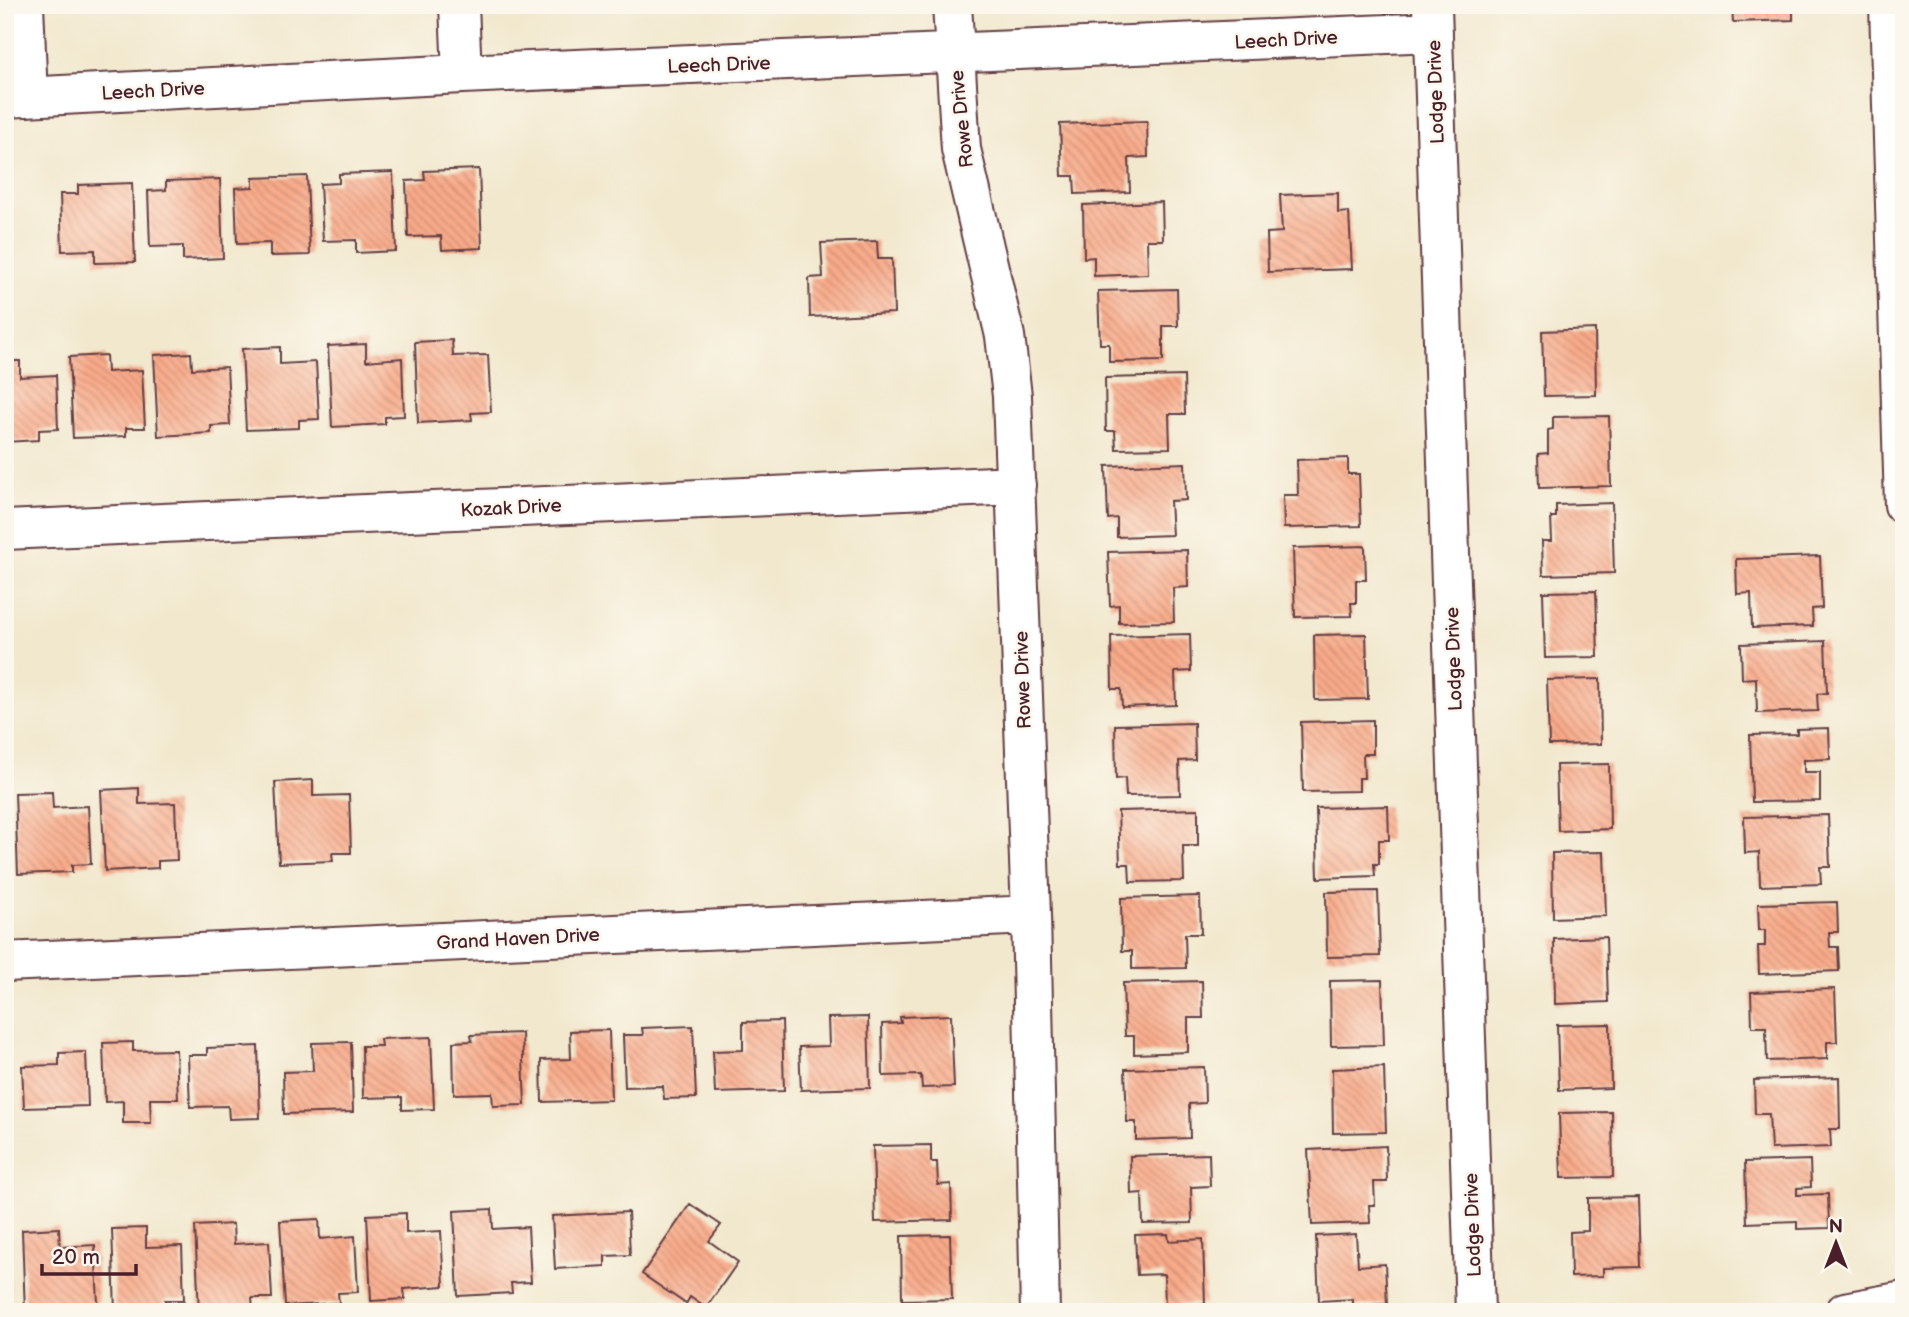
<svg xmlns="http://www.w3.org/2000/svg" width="1909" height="1317" font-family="'Balsamiq Sans',sans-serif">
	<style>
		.building { fill: url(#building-back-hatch) }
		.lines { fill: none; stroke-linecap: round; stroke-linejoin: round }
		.minor-casing { stroke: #633d43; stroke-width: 42 }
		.minor { stroke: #fff; stroke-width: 38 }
		.labels { text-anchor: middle; stroke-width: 5; stroke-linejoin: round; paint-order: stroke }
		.street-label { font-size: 19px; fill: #4a1f2b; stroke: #fbf7ec }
	</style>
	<defs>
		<pattern id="building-back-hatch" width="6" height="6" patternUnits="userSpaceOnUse" patternTransform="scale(1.75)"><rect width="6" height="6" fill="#f9ab8a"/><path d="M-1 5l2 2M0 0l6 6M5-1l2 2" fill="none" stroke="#cc8b71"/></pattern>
	</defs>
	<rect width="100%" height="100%" fill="#fbf7ec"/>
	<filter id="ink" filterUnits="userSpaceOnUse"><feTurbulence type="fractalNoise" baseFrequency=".0143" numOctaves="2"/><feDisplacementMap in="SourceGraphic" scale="14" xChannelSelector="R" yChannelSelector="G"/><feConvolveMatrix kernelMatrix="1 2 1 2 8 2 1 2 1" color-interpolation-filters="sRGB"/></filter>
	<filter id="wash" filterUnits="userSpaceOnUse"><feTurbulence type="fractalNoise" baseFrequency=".00686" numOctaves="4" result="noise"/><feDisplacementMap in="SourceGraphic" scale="28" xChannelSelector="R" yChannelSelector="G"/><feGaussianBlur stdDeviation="1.57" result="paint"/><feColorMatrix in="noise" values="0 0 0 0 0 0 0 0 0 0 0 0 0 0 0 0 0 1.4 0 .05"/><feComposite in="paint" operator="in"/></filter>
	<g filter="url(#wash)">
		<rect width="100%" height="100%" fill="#f2e8ce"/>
		<g id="blocks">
			<path class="building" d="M1732 5H1793V20L1733 22Z
				M1147 121 1148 157 1129 158 1130 192 1075 194 1074 176H1062L1060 124Z
				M479 169 482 248 442 250 441 236 408 237 406 181 425 180 424 171Z
				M393 172 396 251 356 253V240L323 241 320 184 339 183V174Z
				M307 176 310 255 270 256V243L237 244 235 188 253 187V178Z
				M220 179 223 258 183 260V246L150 247 148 191 166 190V181Z
				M132 183 135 262 95 263V250L62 251 60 194H78V185Z
				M1338 193V213L1349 212 1352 269 1268 272 1267 233 1282 232 1280 195Z
				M1162 202 1163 240H1147L1148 274 1094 276V257L1084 258 1083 205Z
				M877 241 878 259H892L894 313 810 317 809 278 823 277 821 243Z
				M1177 289 1178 326H1163V361L1109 362V344H1100L1098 291Z
				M1595 329 1596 395 1544 396 1542 331Z
				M452 340 453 356 488 355 491 412 471 413 472 420 418 423 415 342Z
				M366 344V361L402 358 404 416 385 417V424L332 427 328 346Z
				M280 347V364L316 362 319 419 299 420V428L246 430 242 349Z
				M191 353 192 369 227 367 230 425 211 426V433L158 436 154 355Z
				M106 355 107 372 142 370 145 428H126V436L73 438 69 357Z
				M5 361H20V377L56 375 58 429 39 430V440L5 442Z
				M1184 376 1185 414H1169L1170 448 1116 449 1115 431H1106L1105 378Z
				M1609 416 1611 486 1539 488 1538 454 1548 453V430L1553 429V417Z
				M1348 458V474H1359L1361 526 1284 528 1283 495H1298L1297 460Z
				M1185 463 1186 500 1170 501 1172 535 1117 537V518L1108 519 1106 466Z
				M1612 503 1614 573 1543 575 1542 541H1552L1551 517H1556V505Z
				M1365 546 1366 580H1356V603H1351L1352 616 1295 617 1293 548Z
				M1187 550 1188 587 1173 588 1174 622 1119 623V605L1110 606 1108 552Z
				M1820 556 1822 608 1812 609 1813 626 1752 628 1751 593 1737 594 1736 559Z
				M1596 591 1598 657 1545 658 1543 592Z
				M1190 634 1191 671 1175 672 1176 705 1122 707 1121 689H1112L1111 636Z
				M1366 634 1368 699 1315 700 1314 635Z
				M1825 641 1827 693 1817 694 1818 711 1757 713 1756 678 1742 679 1741 644Z
				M1600 679 1601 744 1549 745 1547 680Z
				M1373 720V754H1363L1364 778H1359V791L1303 792 1301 722Z
				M1194 723 1195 760 1179 761 1180 795 1126 796 1125 778 1116 779 1115 725Z
				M1829 728 1830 759 1804 760V772H1820V801L1752 802 1750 735 1797 734V729Z
				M1609 764 1610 829 1558 831 1556 765Z
				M313 780V796L349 795 351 853H332L333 861 279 863 275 782Z
				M139 788V804L175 803 177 860 158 861V868L105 871 101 790Z
				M52 792 53 808 88 806 91 864 72 865V872L18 874 15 793Z
				M1388 806 1389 840H1379V864H1374L1375 876 1318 878 1316 808Z
				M1198 809V846H1183L1184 881 1130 882 1129 864H1120L1118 811Z
				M1828 815 1830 867H1820L1821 884 1760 886 1759 852 1745 853 1744 817Z
				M1604 852 1606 916 1553 918 1552 853Z
				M1378 891 1380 956 1327 957 1326 892Z
				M1200 896 1201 934H1185L1186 968 1132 969V951H1122L1121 898Z
				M1837 902 1838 932H1829L1830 947H1838L1839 971 1759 974 1758 946H1765V930H1759L1758 904Z
				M1606 937 1608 1002 1555 1004 1554 939Z
				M1382 980 1384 1045 1331 1046 1330 981Z
				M1202 981 1203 1018H1188V1052L1134 1054V1036H1125L1123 983Z
				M1835 989 1837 1042H1827V1059L1767 1061 1766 1027H1752L1751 992Z
				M951 1015 954 1087 922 1088 921 1075 883 1076 882 1024 901 1023 900 1017Z
				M868 1017 870 1088 801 1090 799 1047 829 1046 828 1018Z
				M782 1021 784 1091 715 1093 713 1051 743 1050V1022Z
				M1610 1024 1611 1088 1559 1090 1557 1025Z
				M693 1026 696 1098 664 1099 663 1086 625 1087 623 1035H643L642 1028Z
				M609 1030 611 1100 542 1102 541 1060 571 1059 570 1031Z
				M522 1033 525 1105 493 1106 492 1093 454 1094 453 1042 472 1041 471 1035Z
				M431 1037 434 1109 402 1110V1097L363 1098 362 1046H381L380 1039Z
				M133 1042V1051L176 1050 178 1099H150L151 1123H123V1101L105 1102 103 1043Z
				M351 1042 353 1112 284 1114 283 1072 313 1071 312 1043Z
				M258 1046 260 1118 229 1119 228 1106 190 1107 188 1055H207V1048Z
				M86 1052 88 1106 24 1108 22 1066 59 1065V1053Z
				M1204 1067 1205 1103 1189 1104 1190 1138 1136 1140V1122H1127L1125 1069Z
				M1384 1067 1386 1132 1333 1133 1332 1069Z
				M1839 1077 1840 1129H1830L1831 1147 1771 1149 1769 1114H1755L1754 1080Z
				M1612 1112 1613 1177 1561 1178 1559 1113Z
				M931 1145V1162H937L938 1185 951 1184 952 1220 875 1222 873 1146Z
				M1386 1146 1387 1182H1374L1375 1205H1369L1370 1223 1312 1225 1308 1150Z
				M1209 1154 1210 1186 1191 1187 1192 1223 1143 1224 1142 1193 1131 1194 1130 1156Z
				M1810 1160 1811 1187 1797 1188V1195L1828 1194 1829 1228 1797 1229V1221L1747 1223 1745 1162Z
				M1638 1197 1640 1267 1603 1268V1276L1571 1277 1570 1232 1588 1231V1198Z
				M690 1204 721 1225 709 1241 738 1262 706 1308 690 1297 686 1304 642 1274Z
				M492 1209 493 1229 528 1227 531 1282 511 1283 512 1293 458 1296 454 1211Z
				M628 1212 630 1255 605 1256V1266L555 1269 552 1216Z
				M406 1213V1233L441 1231 444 1286 404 1289 405 1299 371 1301 367 1215Z
				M319 1219 320 1239 355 1236 358 1292 338 1293 339 1303 285 1306 280 1221Z
				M233 1224 234 1244 269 1242 272 1298H252L253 1309 199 1312 195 1226Z
				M59 1228 60 1247 95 1245 98 1303 78 1304 79 1312H25L22 1230Z
				M146 1228V1247L182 1246 184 1300H165V1308L115 1311 112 1229Z
				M1168 1234 1169 1241 1203 1239 1205 1304 1165 1305 1164 1274 1137 1275 1135 1235Z
				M1356 1234 1358 1266 1385 1264 1387 1304 1353 1306V1299L1319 1301 1316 1236Z
				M950 1235 952 1299 902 1300 901 1236Z
				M5 1250H8L11 1307 5 1308Z"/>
		</g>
	</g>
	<g filter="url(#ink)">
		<use href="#blocks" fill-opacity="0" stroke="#633d43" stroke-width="2"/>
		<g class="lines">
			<g class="minor-casing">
				<path id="minor" d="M24 5 28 97
					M459 5 462 74
					M952 5 961 149 1005 336 1012 396 1031 915 1040 1312
					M1889 5 1904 505
					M1432 6 1475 1312
					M5 98 462 74 1433 32
					M5 530 1016 485
					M5 962 1031 915
					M1845 1312 1904 1301"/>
			</g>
			<use href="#minor" class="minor"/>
		</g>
	</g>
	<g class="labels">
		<g class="street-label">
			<text transform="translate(1286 39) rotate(-3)" y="7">Leech Drive</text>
			<text transform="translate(719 64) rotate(-2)" y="7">Leech Drive</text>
			<text transform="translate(153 90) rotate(-3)" y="7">Leech Drive</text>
			<text transform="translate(1435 92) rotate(-92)" y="7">Lodge Drive</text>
			<text transform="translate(961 119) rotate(-96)" y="7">Rowe Drive</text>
			<text transform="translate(511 507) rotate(-3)" y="7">Kozak Drive</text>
			<text transform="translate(1453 659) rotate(-92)" y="7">Lodge Drive</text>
			<text transform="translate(1022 680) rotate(-92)" y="7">Rowe Drive</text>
			<text transform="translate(518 938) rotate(-3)" y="7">Grand Haven Drive</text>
			<text transform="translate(1472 1225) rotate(-92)" y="7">Lodge Drive</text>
		</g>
	</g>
	<rect width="1909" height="1317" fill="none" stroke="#fbf7ec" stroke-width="28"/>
	<g transform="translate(1836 1243)" stroke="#fbf7ec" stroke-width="5" paint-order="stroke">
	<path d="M0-5L12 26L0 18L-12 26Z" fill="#4a1f2b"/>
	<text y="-10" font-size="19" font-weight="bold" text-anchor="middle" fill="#4a1f2b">N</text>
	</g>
	<path d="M42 1264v10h94v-10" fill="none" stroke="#4a1f2b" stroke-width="3.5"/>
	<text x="52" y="1264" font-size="21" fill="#4a1f2b" stroke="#fbf7ec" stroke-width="5" paint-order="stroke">20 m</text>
</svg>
